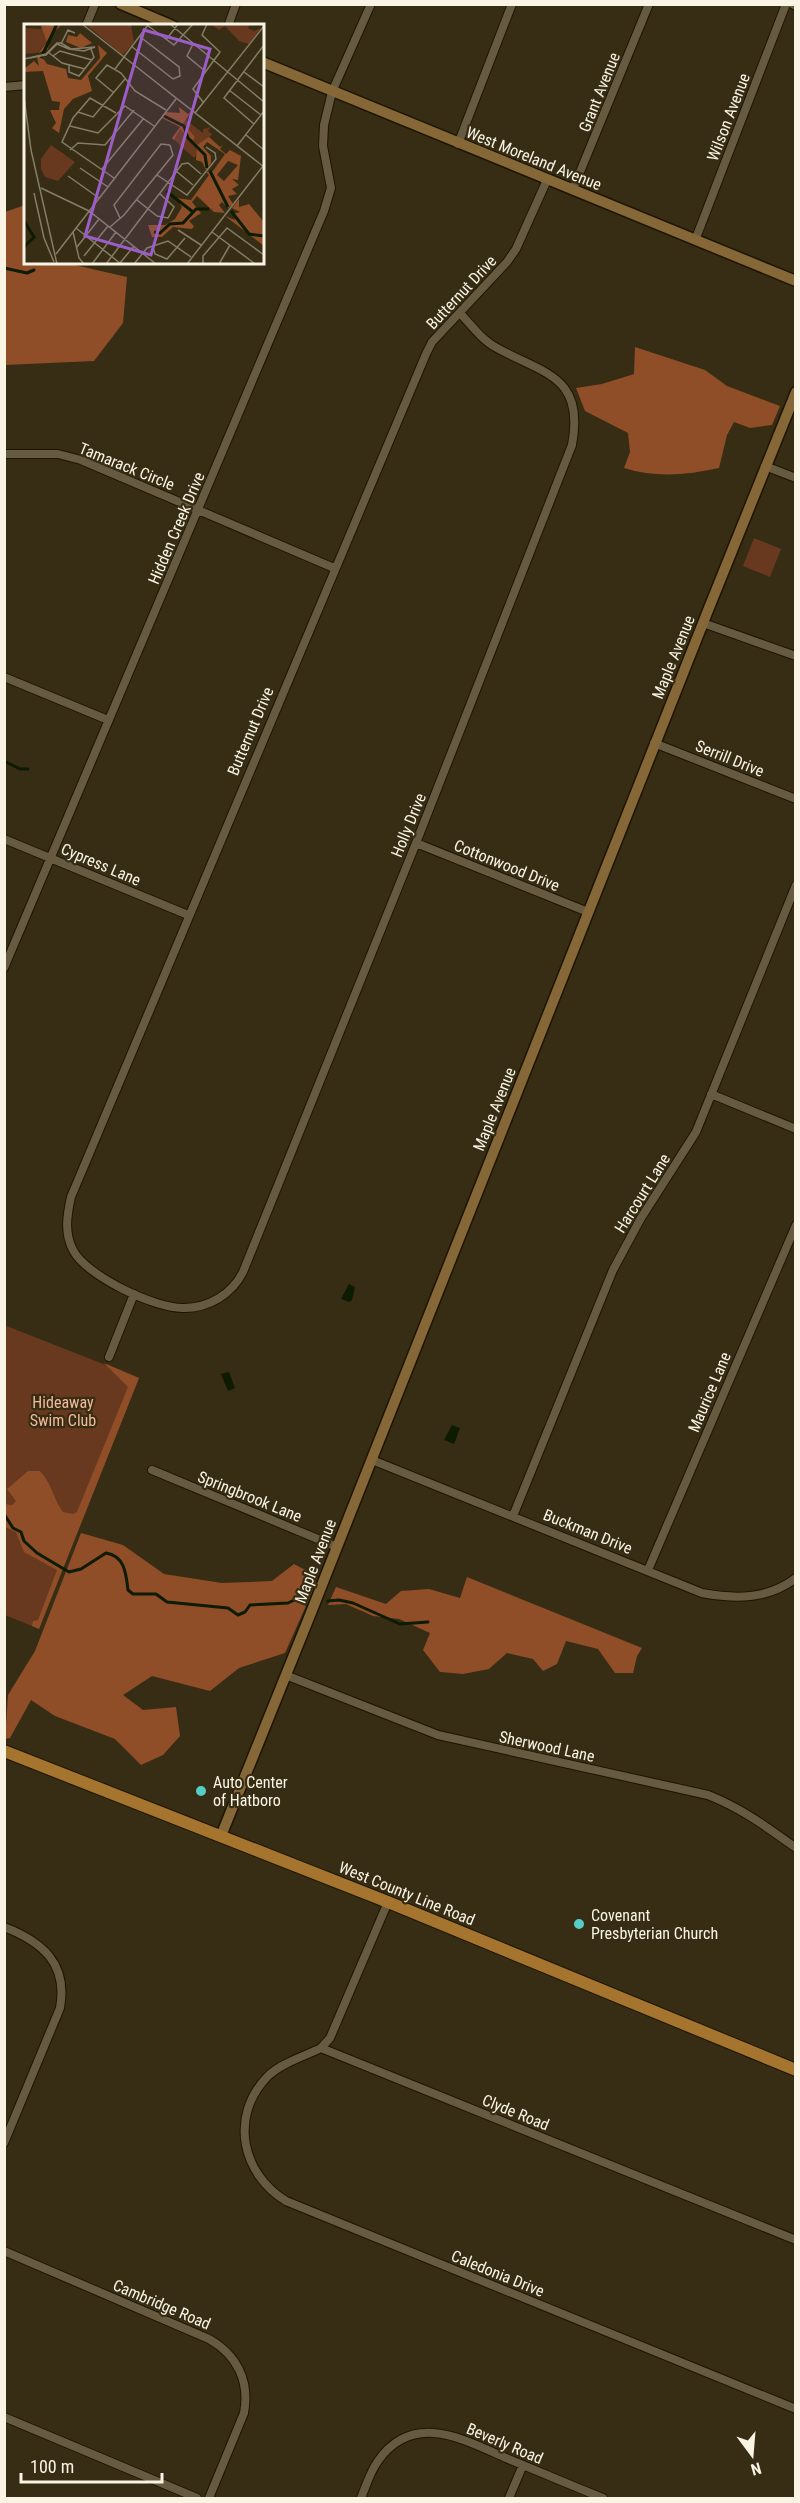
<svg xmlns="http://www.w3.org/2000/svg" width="800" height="2503" font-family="'Roboto Condensed',sans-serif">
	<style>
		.green { fill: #68391e }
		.forest { fill: #8f4e27 }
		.water { fill: #0d1b00 }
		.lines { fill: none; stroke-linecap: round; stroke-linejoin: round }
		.stream { stroke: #0d1b00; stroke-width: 3 }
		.street-casing { stroke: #1e1500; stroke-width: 10 }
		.secondary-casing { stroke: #1e1500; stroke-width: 13 }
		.primary-casing { stroke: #1e1500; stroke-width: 14 }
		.street { stroke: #665b41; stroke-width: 8 }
		.secondary { stroke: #866838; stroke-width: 10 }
		.primary { stroke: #a5752f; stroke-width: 12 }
		.poi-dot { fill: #55cec5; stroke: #362d14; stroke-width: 2 }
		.labels { text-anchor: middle; stroke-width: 4.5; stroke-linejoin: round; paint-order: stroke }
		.street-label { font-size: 16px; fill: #faf4e5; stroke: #362d14 }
		.park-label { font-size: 16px; fill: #f3b99a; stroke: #362d14 }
		.poi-label { font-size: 16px; fill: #faf4e5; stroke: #362d14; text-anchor: start }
		.inset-river { fill: none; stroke: #0d1b00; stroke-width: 3 }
		.inset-road { fill: none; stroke: #847d68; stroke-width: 1.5 }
		.view { fill: #9b5ec8; fill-opacity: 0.15; stroke: #9b5ec8; stroke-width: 3 }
		.inset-edge { fill: none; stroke: #faf4e5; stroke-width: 3 }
	</style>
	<rect width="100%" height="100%" fill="#362d14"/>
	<path class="green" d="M754 538 781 549 770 577 743 566Z
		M4 1325 139 1378 39 1629 5 1615Z"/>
	<path class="forest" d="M25 205 26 262 66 263 127 277 123 323 94 361 5 365V212Z
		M635 347 705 370 727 386 780 406 772 425 750 428 734 422 727 435 719 468C687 475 656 478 624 468L630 452 628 433 585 411 576 388 602 384 634 374Z
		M104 1363 139 1378 39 1629 32 1626 33 1621 38 1620 57 1570 24 1552 16 1532 5 1527V1504L12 1505 16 1501 7 1489 28 1471H40C52 1483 53 1499 63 1512L73 1514 77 1512 128 1387Z
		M81 1533 123 1545 164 1574 222 1583 272 1581 294 1564 313 1574V1590L285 1653 239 1668 210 1691 152 1676 123 1695 143 1710 176 1707 180 1736 163 1755 141 1765 115 1739 55 1716 31 1700 10 1738 5 1739 8 1695 35 1651Z
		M467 1577 642 1648 637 1656 633 1673H615L598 1649 566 1641 557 1664 543 1671 533 1659 507 1653 489 1669 463 1674 440 1672 423 1650 430 1633 399 1619 373 1616 346 1604 328 1605 336 1587 386 1604 401 1591 429 1589 460 1598Z"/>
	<path class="water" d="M349 1284 355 1287 352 1300 349 1302 341 1299Z
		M229 1372 235 1388 228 1391 221 1374Z
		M452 1425 460 1428 454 1444 444 1440Z"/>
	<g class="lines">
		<path class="stream" d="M4 268 27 273 34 270
			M4 761 20 769H28
			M4 1514 13 1528 21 1532 24 1541 37 1553 69 1572 81 1569 106 1553C125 1556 126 1574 128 1590L133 1594H156L167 1602 228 1608 238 1615 245 1612 250 1605 288 1603 305 1595
			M328 1601 339 1600 353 1603 400 1624 428 1622"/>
		<g class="street-casing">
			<path id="street" d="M792 4 796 6
				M86 26 95 4
				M228 26 236 4
				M4 87 26 85
				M458 144 512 4
				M573 189 649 4
				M696 238 786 4
				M460 313C471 325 482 340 497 348 544 374 585 376 572 445L416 843 243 1272C232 1294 209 1308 184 1308 156 1309 86 1276 73 1250 64 1233 67 1215 71 1197L426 354 432 342 507 262 516 249 547 180
				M4 454H58L81 460 334 568
				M765 466 796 478
				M703 623 796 656
				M4 677 108 720
				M654 743 796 799
				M4 839 188 915
				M416 843 588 912
				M4 968 324 211 331 188 323 146 324 125 332 92 371 4
				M711 1094 796 1129
				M109 1357 134 1294
				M372 1460 702 1593C735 1599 767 1600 796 1578
				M152 1470 337 1547
				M513 1516 613 1270 641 1218 696 1132 796 885
				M648 1570 796 1225
				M288 1676 438 1735 708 1795C741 1808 767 1827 796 1848
				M4 1927C43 1942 68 1964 60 2008L4 2143
				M321 2048 330 2038 388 1902
				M796 2240 321 2048C303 2057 281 2063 267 2077 229 2117 242 2174 286 2201L796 2409
				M4 2251 209 2339C237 2355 250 2381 244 2413L209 2498
				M4 2417 197 2498
				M361 2498C366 2486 370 2472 378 2461 413 2411 463 2439 506 2458 538 2471 570 2485 603 2498
				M509 2498 523 2465"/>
		</g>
		<g class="secondary-casing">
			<path id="secondary" d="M121 4 173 26
				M262 62 796 281
				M221 1836C416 1356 601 872 796 392"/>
		</g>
		<g class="primary-casing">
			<path id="primary" d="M4 1751 388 1902 796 2070"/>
		</g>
		<use href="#street" class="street"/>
		<use href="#secondary" class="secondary"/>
		<use href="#primary" class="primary"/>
	</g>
	<g class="poi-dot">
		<circle cx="201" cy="1791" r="6"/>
		<circle cx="579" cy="1924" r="6"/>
	</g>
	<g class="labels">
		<g class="street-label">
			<text transform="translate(599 92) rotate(-68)" y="6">Grant Avenue</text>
			<text transform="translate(728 117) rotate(-69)" y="6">Wilson Avenue</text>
			<text transform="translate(534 158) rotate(22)" y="6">West Moreland Avenue</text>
			<text transform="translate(461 292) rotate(-47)" y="6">Butternut Drive</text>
			<text transform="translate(127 466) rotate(22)" y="6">Tamarack Circle</text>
			<text transform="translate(176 528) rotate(-67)" y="6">Hidden Creek Drive</text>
			<text transform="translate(673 657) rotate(-68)" y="6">Maple Avenue</text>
			<text transform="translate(250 731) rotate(-67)" y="6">Butternut Drive</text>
			<text transform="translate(730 758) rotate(22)" y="6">Serrill Drive</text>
			<text transform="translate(408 825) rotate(-68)" y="6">Holly Drive</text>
			<text transform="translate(101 864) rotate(23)" y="6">Cypress Lane</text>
			<text transform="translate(507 865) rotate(22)" y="6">Cottonwood Drive</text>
			<text transform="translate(494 1109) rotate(-68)" y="6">Maple Avenue</text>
			<text transform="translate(642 1193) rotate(-58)" y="6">Harcourt Lane</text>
			<text transform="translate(709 1392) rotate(-67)" y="6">Maurice Lane</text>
			<text transform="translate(250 1496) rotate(22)" y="6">Springbrook Lane</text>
			<text transform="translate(588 1531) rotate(22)" y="6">Buckman Drive</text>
			<text transform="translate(315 1561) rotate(-69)" y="6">Maple Avenue</text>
			<text transform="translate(547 1746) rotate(12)" y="6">Sherwood Lane</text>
			<text transform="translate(407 1893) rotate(22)" y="6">West County Line Road</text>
			<text transform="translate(516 2112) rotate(22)" y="6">Clyde Road</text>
			<text transform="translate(498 2273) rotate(22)" y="6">Caledonia Drive</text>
			<text transform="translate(162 2304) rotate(23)" y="6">Cambridge Road</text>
			<text transform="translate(505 2443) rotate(23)" y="6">Beverly Road</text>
		</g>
		<g class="park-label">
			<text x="63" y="1408">Hideaway<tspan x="63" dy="18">Swim Club</tspan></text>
		</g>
		<g class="poi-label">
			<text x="213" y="1788">Auto Center<tspan x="213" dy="18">of Hatboro</tspan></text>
			<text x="591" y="1921">Covenant<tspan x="591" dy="18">Presbyterian Church</tspan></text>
		</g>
	</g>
	<g transform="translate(24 24)">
		<rect width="240" height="240" fill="#362d14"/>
		<path d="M61 0H107L110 18 99 31ZM187 0H226L224 4 230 7 237 4 225 20 215 17 201 2 195 6ZM0 4 19 5 24 11 23 18 13 29 0 30ZM162 96 179 109V105L187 103 184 107 188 110 170 134 148 114ZM27 121 51 138 34 157 21 153 17 145V135Z" fill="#68391e"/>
		<path d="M38 0 26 12 24 25 14 29 23 18 17 2ZM56 9 68 19 57 24 42 18 44 11 53 13ZM74 21 83 29 64 52 68 67 49 75 40 85 35 109 28 104 32 99 26 86H35L36 78 28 77 19 47 0 48V45L10 37 15 42 13 33H18L23 40 42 45 44 54 57 56 76 34ZM155 83 164 90 167 88 159 100 171 113 169 117 156 105 150 116 148 114 156 103 138 94 142 88 156 89ZM185 113 196 123 199 121 196 125 202 130 206 126 217 132 214 156 208 155 215 161 208 165 213 170 204 172 209 180 204 184 198 178 195 181 201 189 190 188 173 172 168 178 177 189 165 197 170 202 168 205 149 203 138 213H128L124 201H141L151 195 158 183 152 174 167 176 185 151 182 148 189 147 201 130 183 118 179 123 187 132V139L182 146 178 138 172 136 173 121ZM204 137 214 141 200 157 193 151ZM215 175V183L225 180 240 198V222L201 192 211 196 209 190 216 188 208 184Z" fill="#8f4e27" fill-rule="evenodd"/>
		<path class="inset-river" d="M17 34 33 0M140 92 160 102 164 114 181 131 183 144M186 147 204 183M142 167 169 188M207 187 225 210 240 212M0 197 10 213 0 223M130 208 136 209 146 200 159 199 172 185H185"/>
		<path class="inset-road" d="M58 0 240 143M146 0 240 78M123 1 150 21 169 0M142 16 154 0M33 19H37L47 25 71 23 60 27 45 25 33 20 22 31 0 35 22 30ZM37 20 44 6 51 9M169 20 163 32 182 48M107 22 149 55 156 52 155 43 115 12M24 28 38 39 61 45M29 32 36 27 68 36M45 40V48L55 52 70 33 67 25M91 45 124 1M220 48 240 63M205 66 237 91M90 69 72 54 83 41 97 49 111 67 142 86M0 73 7 126 33 240M179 78 169 65 196 28 178 11 183 0M54 88 69 93 101 55M171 89 240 2M230 100 200 74 240 21M46 102 74 109 101 82 130 102M222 111 240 126M213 122 240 87M46 126 54 119 81 121 110 86M56 144 84 163M78 145 120 94M152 147 169 161M133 151 163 171 192 135 191 129 182 123M44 152 75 174M90 154 38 118 49 94 66 74 92 89M17 164 65 187 132 240M10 169 20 214 30 238M113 176 133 192 144 194 150 183 135 169M96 194 90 181 137 120 146 121M86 203 100 191 149 131 146 121M52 204 97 240M154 206 177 221M49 208 55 234 60 240M188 208 230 239M53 223 75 195M129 223 131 230 143 235 161 214M32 230 152 75M60 232 84 202M96 239 110 222M68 240 92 208M82 240 158 140 164 139 177 150M110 240 123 224 144 217 167 233M163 240 239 142M179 240V232L203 204 240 231M195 240 206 221"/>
		<path class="view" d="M120 6 186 25 127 231 61 212Z"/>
		<rect width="240" height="240" class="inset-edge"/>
	</g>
	<rect width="800" height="2503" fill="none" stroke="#faf4e5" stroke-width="12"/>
	<g transform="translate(752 2455) rotate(164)" stroke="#362d14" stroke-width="4.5" paint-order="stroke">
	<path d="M0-4.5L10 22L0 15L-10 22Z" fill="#faf4e5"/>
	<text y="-9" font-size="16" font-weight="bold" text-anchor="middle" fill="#faf4e5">N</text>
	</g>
	<path d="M21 2473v9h141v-9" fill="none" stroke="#faf4e5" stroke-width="3"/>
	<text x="30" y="2473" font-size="18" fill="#faf4e5" stroke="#362d14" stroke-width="4.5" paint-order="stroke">100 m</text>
</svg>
